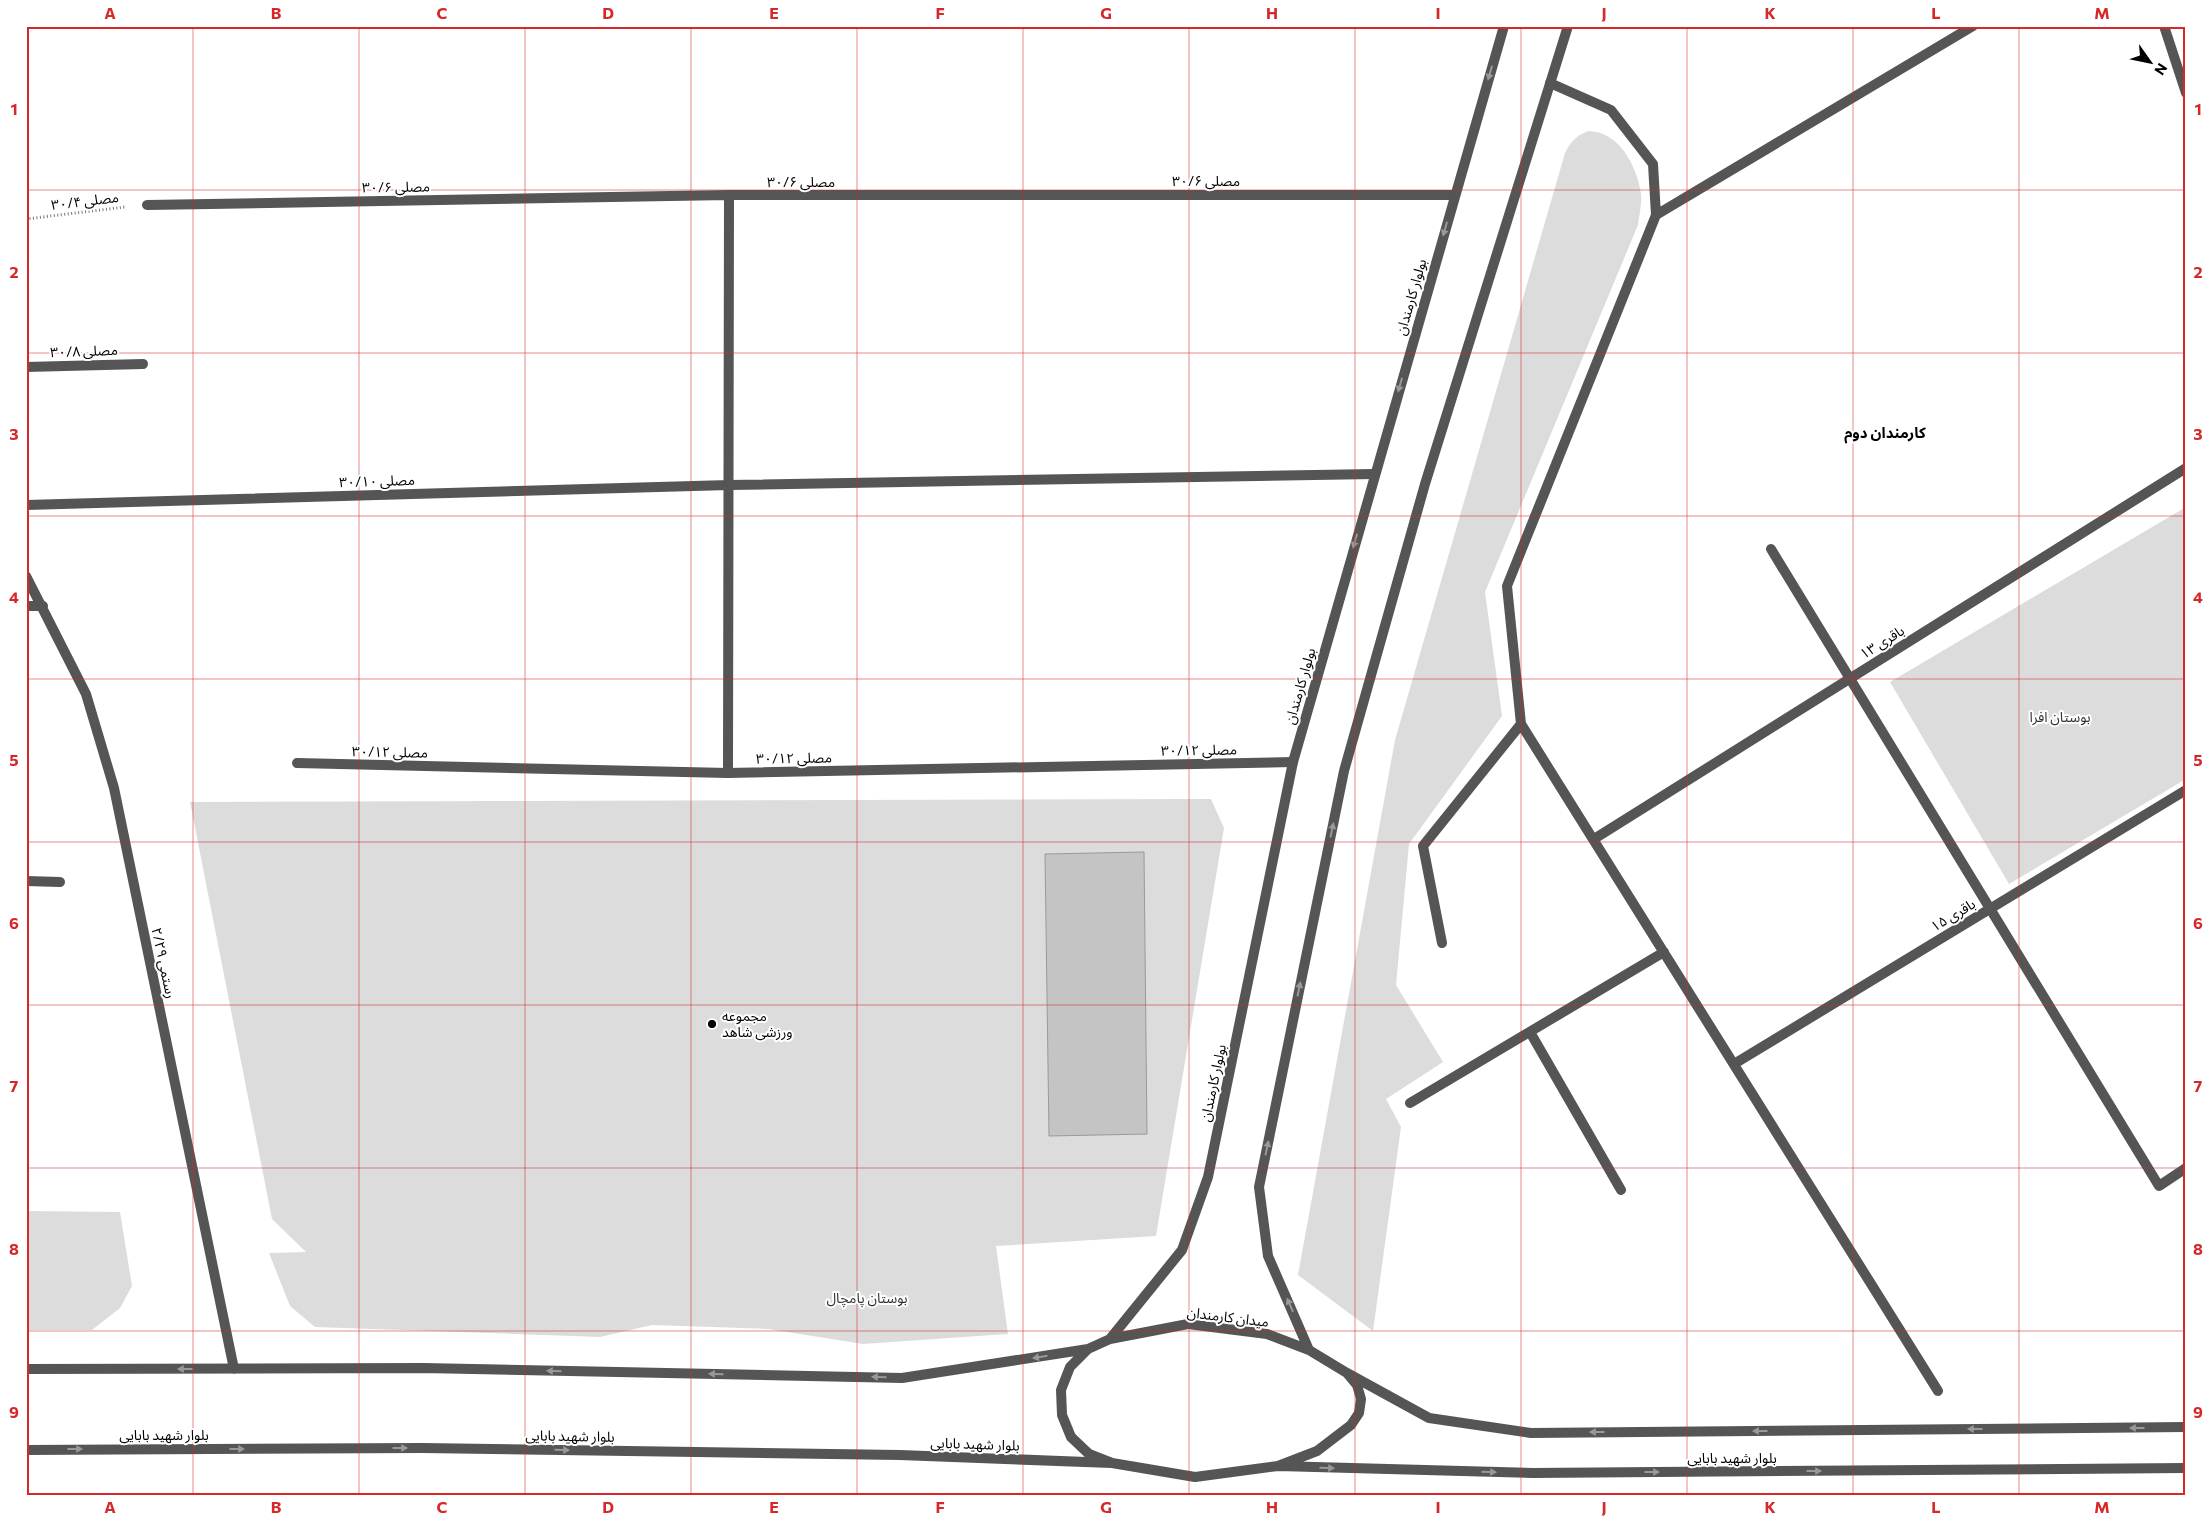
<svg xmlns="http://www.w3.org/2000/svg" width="2212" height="1521" font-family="Commissioner,'Noto Sans Arabic',sans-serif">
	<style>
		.green { fill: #dcdcdc }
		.building { fill: #c4c4c4; stroke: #999 }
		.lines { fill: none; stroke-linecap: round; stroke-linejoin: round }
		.path { stroke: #777; stroke-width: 3; stroke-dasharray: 1 2.5; stroke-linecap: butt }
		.minor { stroke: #555; stroke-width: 10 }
		.tertiary { stroke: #555; stroke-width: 10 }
		.oneway { fill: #999 }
		.grid { fill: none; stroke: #d62828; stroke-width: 1; stroke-opacity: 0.55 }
		.poi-dot { fill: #000; stroke: #fff; stroke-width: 2 }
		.labels { text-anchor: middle; stroke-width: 4; stroke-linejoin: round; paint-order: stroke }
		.street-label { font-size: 14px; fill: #000; stroke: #fff }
		.park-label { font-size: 14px; fill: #333; stroke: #fff }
		.poi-label { font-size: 14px; fill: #000; stroke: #fff; text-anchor: start }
		.neighbourhood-label { font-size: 15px; font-weight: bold; fill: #000; stroke: #fff }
		.neatline { fill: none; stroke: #d62828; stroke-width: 2 }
		.grid-label { font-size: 16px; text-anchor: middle; font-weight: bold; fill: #d62828 }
	</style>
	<rect width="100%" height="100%" fill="#fff"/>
	<path class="green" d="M1588 131C1619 131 1637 166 1641 194 1642 204 1639 216 1638 225L1485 592 1502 716 1409 844 1396 985 1443 1062 1386 1099 1401 1127 1373 1331 1298 1275 1395 740 1565 153C1571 141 1576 136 1588 131Z
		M2186 507V779L2009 884 1890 682Z
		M1211 799 1224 828 1156 1236 996 1246 1008 1334 863 1344 768 1329 652 1325 600 1337 315 1327 290 1306 269 1253 306 1252 272 1219 190 802Z
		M26 1211 120 1212 132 1286 120 1308 92 1330H26Z"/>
	<path class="building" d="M1144 852 1147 1134 1049 1136 1045 854Z"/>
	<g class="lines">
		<path class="path" d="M26 219 125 207"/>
		<path class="minor" d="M147 205 729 195H1455
			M1656 215 1973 26
			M26 367 143 364
			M26 505 729 485 1374 474
			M1771 549 2159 1186 2186 1168
			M26 606H43
			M1521 724 1938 1391
			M297 763 728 773 1293 762
			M728 773 729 195
			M1594 839 2186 468
			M26 881 60 882
			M1442 943 1423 846 1521 724 1507 586 1656 215 1653 164 1611 110 1550 83
			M1530 1032 1621 1190
			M1734 1064 2186 790
			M1410 1103 1664 952"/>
		<path class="tertiary" d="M2164 26 2186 93
			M26 576 86 694 114 788 234 1369
			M1188 1324 1267 1334 1309 1350 1347 1373 1357 1385 1361 1399 1359 1413 1351 1425 1317 1451 1278 1466 1195 1477 1112 1463 1089 1454 1071 1437 1062 1415 1061 1390 1070 1367 1088 1349 1110 1339Z
			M1110 1339 1182 1250 1208 1177 1293 762 1504 26
			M1309 1350 1268 1256 1259 1187 1344 771 1425 484 1568 26
			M26 1369 423 1368 902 1378 1088 1349
			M1347 1373 1429 1418 1531 1433 2186 1427
			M26 1450 422 1448 900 1455 1112 1463
			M1278 1466 1533 1473 2186 1468"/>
	</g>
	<defs><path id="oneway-solid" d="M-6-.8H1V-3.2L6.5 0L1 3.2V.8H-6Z" transform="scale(1.25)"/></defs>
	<g class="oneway">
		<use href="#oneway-solid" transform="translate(1490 73) rotate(106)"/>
		<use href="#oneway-solid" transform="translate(1445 229) rotate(106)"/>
		<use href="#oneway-solid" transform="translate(1400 385) rotate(106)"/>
		<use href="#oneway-solid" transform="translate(1355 541) rotate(106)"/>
		<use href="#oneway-solid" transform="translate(1332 830) rotate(-78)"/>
		<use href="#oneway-solid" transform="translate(1299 989) rotate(-78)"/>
		<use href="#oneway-solid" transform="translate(1267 1148) rotate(-78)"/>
		<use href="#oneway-solid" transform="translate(1290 1305) rotate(-114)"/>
		<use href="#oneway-solid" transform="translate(1040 1357) rotate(171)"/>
		<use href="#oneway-solid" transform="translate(185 1369) rotate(180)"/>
		<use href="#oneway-solid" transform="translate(554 1371) rotate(-179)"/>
		<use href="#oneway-solid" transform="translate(716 1374) rotate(-179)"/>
		<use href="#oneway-solid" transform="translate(879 1377) rotate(-179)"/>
		<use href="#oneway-solid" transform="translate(2137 1428) rotate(180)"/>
		<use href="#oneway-solid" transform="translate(1975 1429) rotate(180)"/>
		<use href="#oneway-solid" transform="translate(1760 1431) rotate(180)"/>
		<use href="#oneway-solid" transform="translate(1597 1432) rotate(180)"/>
		<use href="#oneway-solid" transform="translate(400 1448)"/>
		<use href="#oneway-solid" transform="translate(75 1449)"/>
		<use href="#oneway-solid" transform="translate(237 1449)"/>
		<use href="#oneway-solid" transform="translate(562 1450) rotate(1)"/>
		<use href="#oneway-solid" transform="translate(1327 1468) rotate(2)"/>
		<use href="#oneway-solid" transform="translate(1814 1471)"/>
		<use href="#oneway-solid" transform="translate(1489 1472) rotate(2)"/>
		<use href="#oneway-solid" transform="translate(1652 1472)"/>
	</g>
	<path class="grid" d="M193 26V1495M359 26V1495M525 26V1495M691 26V1495M857 26V1495M1023 26V1495M1189 26V1495M1355 26V1495M1521 26V1495M1687 26V1495M1853 26V1495M2019 26V1495M26 190H2186M26 353H2186M26 516H2186M26 679H2186M26 842H2186M26 1005H2186M26 1168H2186M26 1331H2186"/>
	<circle class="poi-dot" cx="712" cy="1024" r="5"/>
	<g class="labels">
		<g class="street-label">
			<text x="1206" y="186">مصلی ۳۰/۶</text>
			<text x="801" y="187">مصلی ۳۰/۶</text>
			<text transform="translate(396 187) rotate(-1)" y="5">مصلی ۳۰/۶</text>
			<text transform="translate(85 201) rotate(-7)" y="5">مصلی ۳۰/۴</text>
			<text transform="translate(1411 297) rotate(-74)" y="5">بولوار کارمندان</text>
			<text transform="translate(84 351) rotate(-2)" y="5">مصلی ۳۰/۸</text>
			<text transform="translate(377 481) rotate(-2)" y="5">مصلی ۳۰/۱۰</text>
			<text transform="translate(1882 642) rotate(-32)" y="5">باقری ۱۳</text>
			<text transform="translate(1300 686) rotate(-74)" y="5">بولوار کارمندان</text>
			<text transform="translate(1199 750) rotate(-1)" y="5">مصلی ۳۰/۱۲</text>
			<text transform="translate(390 752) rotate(1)" y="5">مصلی ۳۰/۱۲</text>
			<text transform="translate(794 758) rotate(-1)" y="5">مصلی ۳۰/۱۲</text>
			<text transform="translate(1953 915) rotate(-31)" y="5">باقری ۱۵</text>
			<text transform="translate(164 963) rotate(78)" y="5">رستمی ۲/۲۹</text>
			<text transform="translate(1213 1083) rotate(-78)" y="5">بولوار کارمندان</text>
			<text transform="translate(1228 1317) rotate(7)" y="5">میدان کارمندان</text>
			<text x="164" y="1440">بلوار شهید بابایی</text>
			<text transform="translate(570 1436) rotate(1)" y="5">بلوار شهید بابایی</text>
			<text transform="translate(975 1444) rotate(2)" y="5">بلوار شهید بابایی</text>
			<text x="1732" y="1463">بلوار شهید بابایی</text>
		</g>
		<g class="park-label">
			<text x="2060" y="722">بوستان افرا</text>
			<text x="867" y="1303">بوستان پامچال</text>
		</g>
		<g class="poi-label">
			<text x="722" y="1021">مجموعه<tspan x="722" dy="16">ورزشی شاهد</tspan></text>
		</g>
		<g class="neighbourhood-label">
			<text x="1885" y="438">کارمندان دوم</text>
		</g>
	</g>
	<rect width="2212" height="1521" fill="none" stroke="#ffffff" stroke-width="55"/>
	<g transform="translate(2150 62) rotate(123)" stroke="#ffffff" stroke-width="4" paint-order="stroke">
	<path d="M0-4L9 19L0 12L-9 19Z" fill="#000000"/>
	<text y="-8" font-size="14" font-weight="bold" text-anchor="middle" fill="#000000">N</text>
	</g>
	<rect x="28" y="28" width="2156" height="1466" class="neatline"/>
	<g class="grid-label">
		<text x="110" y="19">A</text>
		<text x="276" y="19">B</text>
		<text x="442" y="19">C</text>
		<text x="608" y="19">D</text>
		<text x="774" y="19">E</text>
		<text x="940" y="19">F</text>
		<text x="1106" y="19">G</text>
		<text x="1272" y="19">H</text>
		<text x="1438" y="19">I</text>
		<text x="1604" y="19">J</text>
		<text x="1770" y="19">K</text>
		<text x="1936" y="19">L</text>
		<text x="2102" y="19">M</text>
		<text x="14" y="115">1</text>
		<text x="2198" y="115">1</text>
		<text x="14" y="278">2</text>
		<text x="2198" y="278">2</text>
		<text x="14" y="440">3</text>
		<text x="2198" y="440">3</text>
		<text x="14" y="603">4</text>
		<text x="2198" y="603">4</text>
		<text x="14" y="766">5</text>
		<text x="2198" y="766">5</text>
		<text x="14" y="929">6</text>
		<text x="2198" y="929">6</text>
		<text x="14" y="1092">7</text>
		<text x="2198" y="1092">7</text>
		<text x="14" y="1255">8</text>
		<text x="2198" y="1255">8</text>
		<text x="14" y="1418">9</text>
		<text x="2198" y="1418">9</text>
		<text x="110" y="1513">A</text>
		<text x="276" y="1513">B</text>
		<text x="442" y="1513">C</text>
		<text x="608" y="1513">D</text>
		<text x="774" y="1513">E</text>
		<text x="940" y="1513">F</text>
		<text x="1106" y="1513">G</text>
		<text x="1272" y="1513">H</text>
		<text x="1438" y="1513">I</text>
		<text x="1604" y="1513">J</text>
		<text x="1770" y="1513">K</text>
		<text x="1936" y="1513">L</text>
		<text x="2102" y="1513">M</text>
	</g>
</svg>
